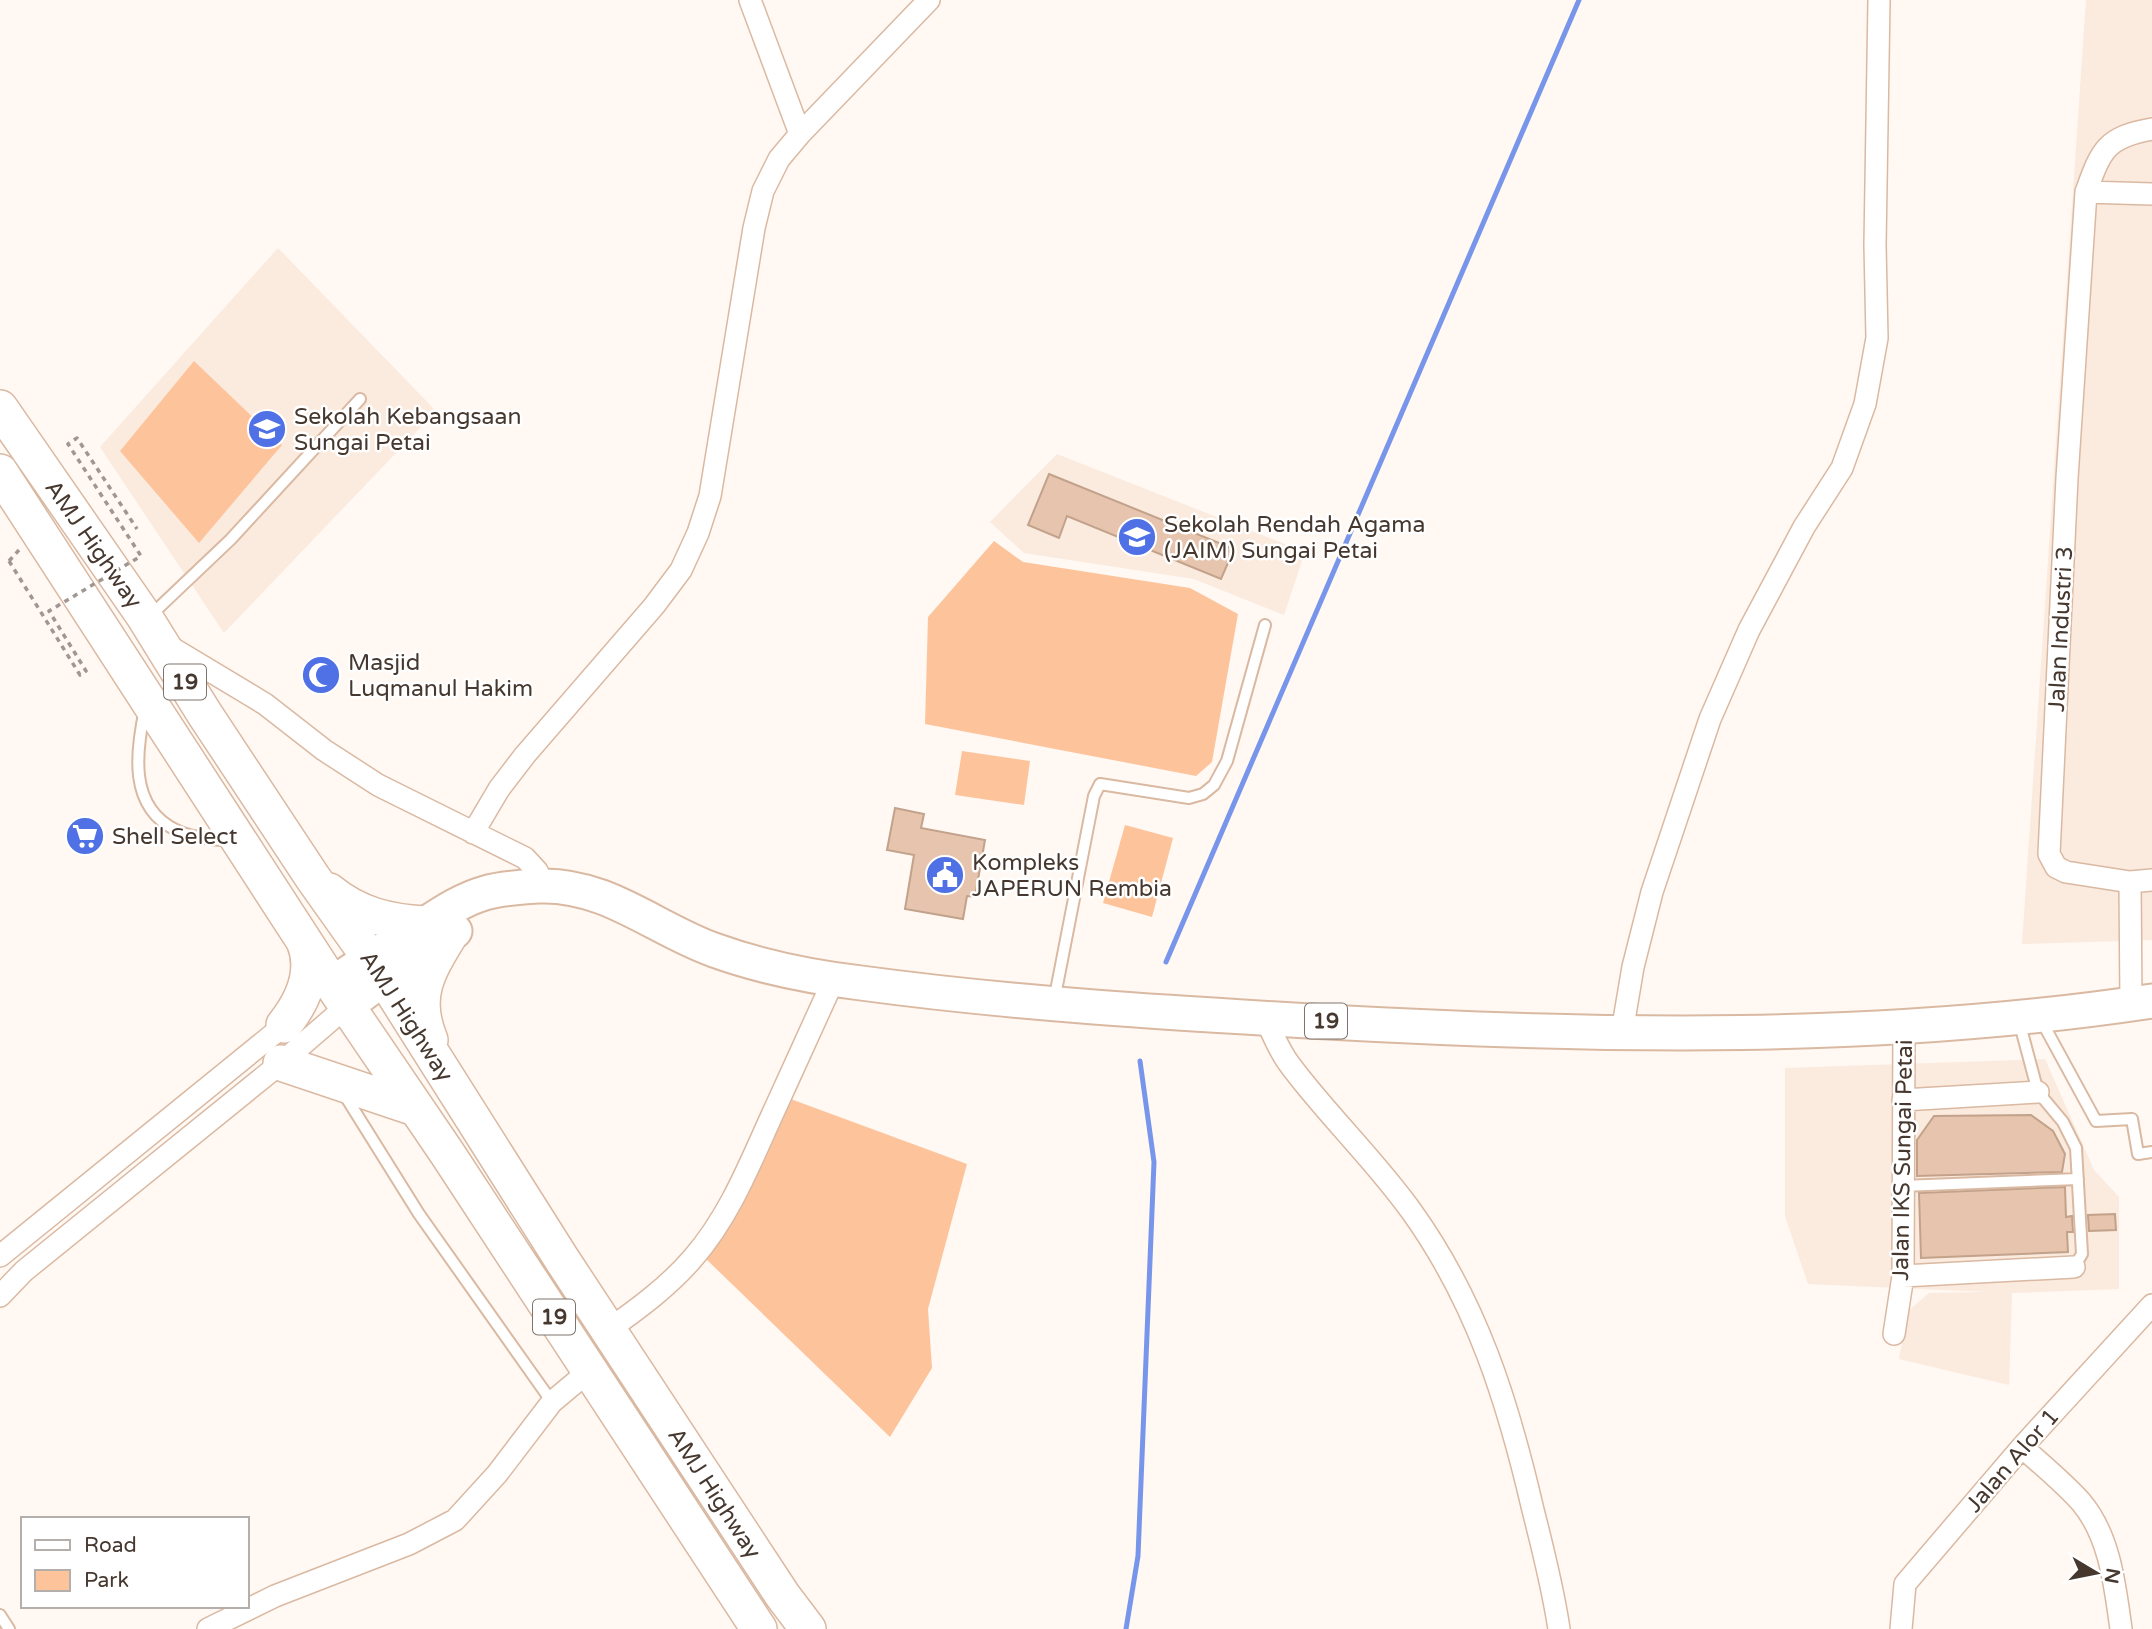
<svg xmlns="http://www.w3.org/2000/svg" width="2152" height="1629" font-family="'Varela Round',sans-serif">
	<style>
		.built { fill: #fbeade }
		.green { fill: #fdc49c }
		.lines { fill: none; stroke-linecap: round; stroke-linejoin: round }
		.stream { stroke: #7795ea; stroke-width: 5 }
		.building { fill: #e6c4ad; stroke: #c2a28b; stroke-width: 2 }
		.service-casing { stroke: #dab9a2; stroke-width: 14 }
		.minor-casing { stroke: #dab9a2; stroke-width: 24 }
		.primary-casing { stroke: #dab9a2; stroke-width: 37 }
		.trunk-casing { stroke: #dab9a2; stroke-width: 38 }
		.path { stroke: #a29790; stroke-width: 3.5; stroke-dasharray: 5 5; stroke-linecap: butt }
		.service { stroke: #fff; stroke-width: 10 }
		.minor { stroke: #fff; stroke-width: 21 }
		.primary { stroke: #fff; stroke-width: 33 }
		.trunk { stroke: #fff; stroke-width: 35 }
		.path-bridge { stroke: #a29790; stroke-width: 3.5; stroke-dasharray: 5 5; stroke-linecap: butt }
		.labels { text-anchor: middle; stroke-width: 5; stroke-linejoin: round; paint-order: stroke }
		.shield { fill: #fff; stroke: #7e746d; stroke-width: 2 }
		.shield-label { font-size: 21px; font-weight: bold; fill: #46382f }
		.poi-label { font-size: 23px; fill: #46382f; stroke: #fff; text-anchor: start }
		.street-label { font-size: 23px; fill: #46382f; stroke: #fff }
	</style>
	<rect width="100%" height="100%" fill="#fff8f3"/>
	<path class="built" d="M2086 0H2152V940L2022 944Z
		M278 248 436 411 224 633 100 447Z
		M1057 454 1305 552 1284 615 1194 579 1024 553 990 522Z
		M2045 1059 2094 1170 2119 1197V1289L2012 1293 2009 1385 1899 1359 1908 1311 1929 1293 1989 1292 1808 1284 1785 1216V1068Z"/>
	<path class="green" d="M194 361 282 445 199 543 120 451Z
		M994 541 1023 562 1190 588 1238 614 1212 762 1196 776 925 724 928 617Z
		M962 751 1030 761 1024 805 955 795Z
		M1125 825 1173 838 1152 917 1103 903Z
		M788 1098 967 1164 928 1309 932 1368 890 1437 705 1258Z"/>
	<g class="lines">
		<path class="stream" d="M1166 962 1579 0
			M1126 1629 1138 1556 1154 1162 1140 1061"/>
	</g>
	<path class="building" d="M1049 474 1234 549 1221 579 1067 516 1059 538 1028 525Z
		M895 808 924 814 921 828 985 840 975 897 967 896 963 919 905 909 914 855 887 850Z
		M2031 1115 2053 1131 2065 1154 2062 1172 1917 1176V1140L1934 1116Z
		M2065 1187 2066 1217 2072 1216 2073 1232H2067L2068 1252 1921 1258 1919 1193Z
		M2115 1214 2116 1230 2089 1231 2088 1215Z"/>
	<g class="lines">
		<g class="service-casing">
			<path id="service" d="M151 615 231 539 360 399
				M145 709C136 751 128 807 176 830 191 838 212 839 229 841
				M1054 1001 1094 796 1100 784 1189 798 1203 794 1214 785 1227 761 1265 625
				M2041 1020 2096 1121 2132 1119 2138 1154 2152 1152
				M2019 1021 2038 1092 2063 1122 2076 1148 2082 1254 2074 1267
				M344 1094 419 1214 552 1402
				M1902 1186 2078 1179
				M0 1615 9 1629"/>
		</g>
		<g class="minor-casing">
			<path id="minor" d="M750 0 800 134
				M2086 192 2152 194
				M167 645 265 704 324 750 378 785 525 858 537 871 544 886
				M473 833 499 789 525 755 654 606 681 570 698 533 710 496 754 228 763 191 779 159 800 134 929 0
				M2130 882 2152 880
				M2131 1004 2130 882 2066 872 2056 867 2049 854 2067 478 2086 192C2101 151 2105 137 2152 129
				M1265 1018C1273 1034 1279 1051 1290 1065 1328 1116 1375 1160 1412 1212 1477 1303 1508 1402 1533 1510 1543 1549 1553 1589 1559 1629
				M1622 1032 1633 967 1652 892 1710 719 1749 630 1804 527 1842 468 1865 404 1877 338 1875 245 1879 0
				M1903 1100 2038 1092
				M0 1256 292 1019
				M1903 1276 2074 1267
				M0 1296 24 1271 281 1063 347 1006
				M608 1330C638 1309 669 1286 693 1258 727 1219 747 1171 768 1124 790 1076 812 1027 834 979
				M1894 1334 1903 1276 1904 1027
				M2022 1447C2042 1465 2063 1482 2081 1502 2110 1536 2115 1586 2121 1629
				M208 1629 275 1596 409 1544 455 1520 497 1474 552 1402 589 1371
				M1901 1629 1905 1584 2022 1447 2152 1305"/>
		</g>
		<g class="primary-casing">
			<path id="primary" d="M332 984C363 962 394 943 427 923 445 911 464 899 485 893 502 888 522 887 540 886 607 884 655 929 714 950 761 967 811 977 861 983 1016 1004 1172 1013 1328 1022 1603 1037 1879 1042 2152 1001
				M347 1006 384 978 455 931"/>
		</g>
		<g class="trunk-casing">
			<path id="trunk" d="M0 408 144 616 204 713 313 878 384 978 561 1258 783 1596 808 1629
				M0 472 332 984 447 1153 759 1629
				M329 891C358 915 389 922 425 924
				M284 1025C303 1001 317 972 304 941
				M430 1040C412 997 427 972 449 936
				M281 1063 415 1108"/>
		</g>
		<path class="path" d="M9 561 19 550"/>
		<use href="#service" class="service"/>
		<use href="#minor" class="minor"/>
		<use href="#primary" class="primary"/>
		<use href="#trunk" class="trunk"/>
		<path class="path-bridge" d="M9 561 80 675 86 671 49 611 141 556 68 444 77 438 137 529"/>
	</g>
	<defs>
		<g id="school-disc" transform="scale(2.0125)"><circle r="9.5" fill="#4f71e5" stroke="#fff"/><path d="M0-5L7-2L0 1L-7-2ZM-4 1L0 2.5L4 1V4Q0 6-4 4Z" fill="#fff"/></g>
		<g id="mosque-disc" transform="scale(2.0125)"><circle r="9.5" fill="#4f71e5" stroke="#fff"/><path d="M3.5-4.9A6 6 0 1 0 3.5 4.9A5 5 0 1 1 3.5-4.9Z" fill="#fff"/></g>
		<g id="supermarket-disc" transform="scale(2.0125)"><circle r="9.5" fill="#4f71e5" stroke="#fff"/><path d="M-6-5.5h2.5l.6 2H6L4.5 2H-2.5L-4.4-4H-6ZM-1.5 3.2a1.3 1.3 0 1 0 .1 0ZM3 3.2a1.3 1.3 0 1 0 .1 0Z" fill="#fff"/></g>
		<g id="civic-disc" transform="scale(2.0125)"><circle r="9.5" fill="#4f71e5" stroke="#fff"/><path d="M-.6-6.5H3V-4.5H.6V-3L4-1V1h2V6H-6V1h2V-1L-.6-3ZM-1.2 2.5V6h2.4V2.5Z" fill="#fff"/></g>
	</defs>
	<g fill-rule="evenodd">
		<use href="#school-disc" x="267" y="429"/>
		<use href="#school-disc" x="1137" y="537"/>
		<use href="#mosque-disc" x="321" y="675"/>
		<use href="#supermarket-disc" x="85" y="836"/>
		<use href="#civic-disc" x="945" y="875"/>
	</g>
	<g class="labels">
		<g class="shield">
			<rect x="164" y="664.5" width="42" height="35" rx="5"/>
			<rect x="1305" y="1003.5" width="42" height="35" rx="5"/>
			<rect x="533" y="1299.5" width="42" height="35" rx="5"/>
		</g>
		<g class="shield-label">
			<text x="185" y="689">19</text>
			<text x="1326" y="1028">19</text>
			<text x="554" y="1324">19</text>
		</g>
		<g class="poi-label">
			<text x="294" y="424">Sekolah Kebangsaan<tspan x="294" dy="26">Sungai Petai</tspan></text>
			<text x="1164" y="532">Sekolah Rendah Agama<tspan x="1164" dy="26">(JAIM) Sungai Petai</tspan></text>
			<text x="348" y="670">Masjid<tspan x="348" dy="26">Luqmanul Hakim</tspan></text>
			<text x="112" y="844">Shell Select</text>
			<text x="972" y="870">Kompleks<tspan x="972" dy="26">JAPERUN Rembia</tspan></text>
		</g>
		<g class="street-label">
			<text transform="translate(94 544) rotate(55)" y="8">AMJ Highway</text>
			<text transform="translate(2060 629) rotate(-87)" y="8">Jalan Industri 3</text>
			<text transform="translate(407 1016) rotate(57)" y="8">AMJ Highway</text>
			<text transform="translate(1902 1160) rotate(-89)" y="8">Jalan IKS Sungai Petai</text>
			<text transform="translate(2012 1460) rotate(-49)" y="8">Jalan Alor 1</text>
			<text transform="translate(715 1493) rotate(57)" y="8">AMJ Highway</text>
		</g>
	</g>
	<rect x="21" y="1517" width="228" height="91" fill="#ffffff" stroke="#b5afac" stroke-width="2"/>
	<rect x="35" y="1540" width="35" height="10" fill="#ffffff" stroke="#b5afac" stroke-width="2"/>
	<text x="84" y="1552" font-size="21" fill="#46382f">Road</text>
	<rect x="35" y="1570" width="35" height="21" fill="#fdc49c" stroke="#b5afac" stroke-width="2"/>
	<text x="84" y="1587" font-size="21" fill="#46382f">Park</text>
	<g transform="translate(2096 1573) rotate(100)" stroke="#ffffff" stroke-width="5" paint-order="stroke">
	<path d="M0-5L12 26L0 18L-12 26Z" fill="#46382f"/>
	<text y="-10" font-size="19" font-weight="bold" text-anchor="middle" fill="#46382f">N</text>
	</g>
</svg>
